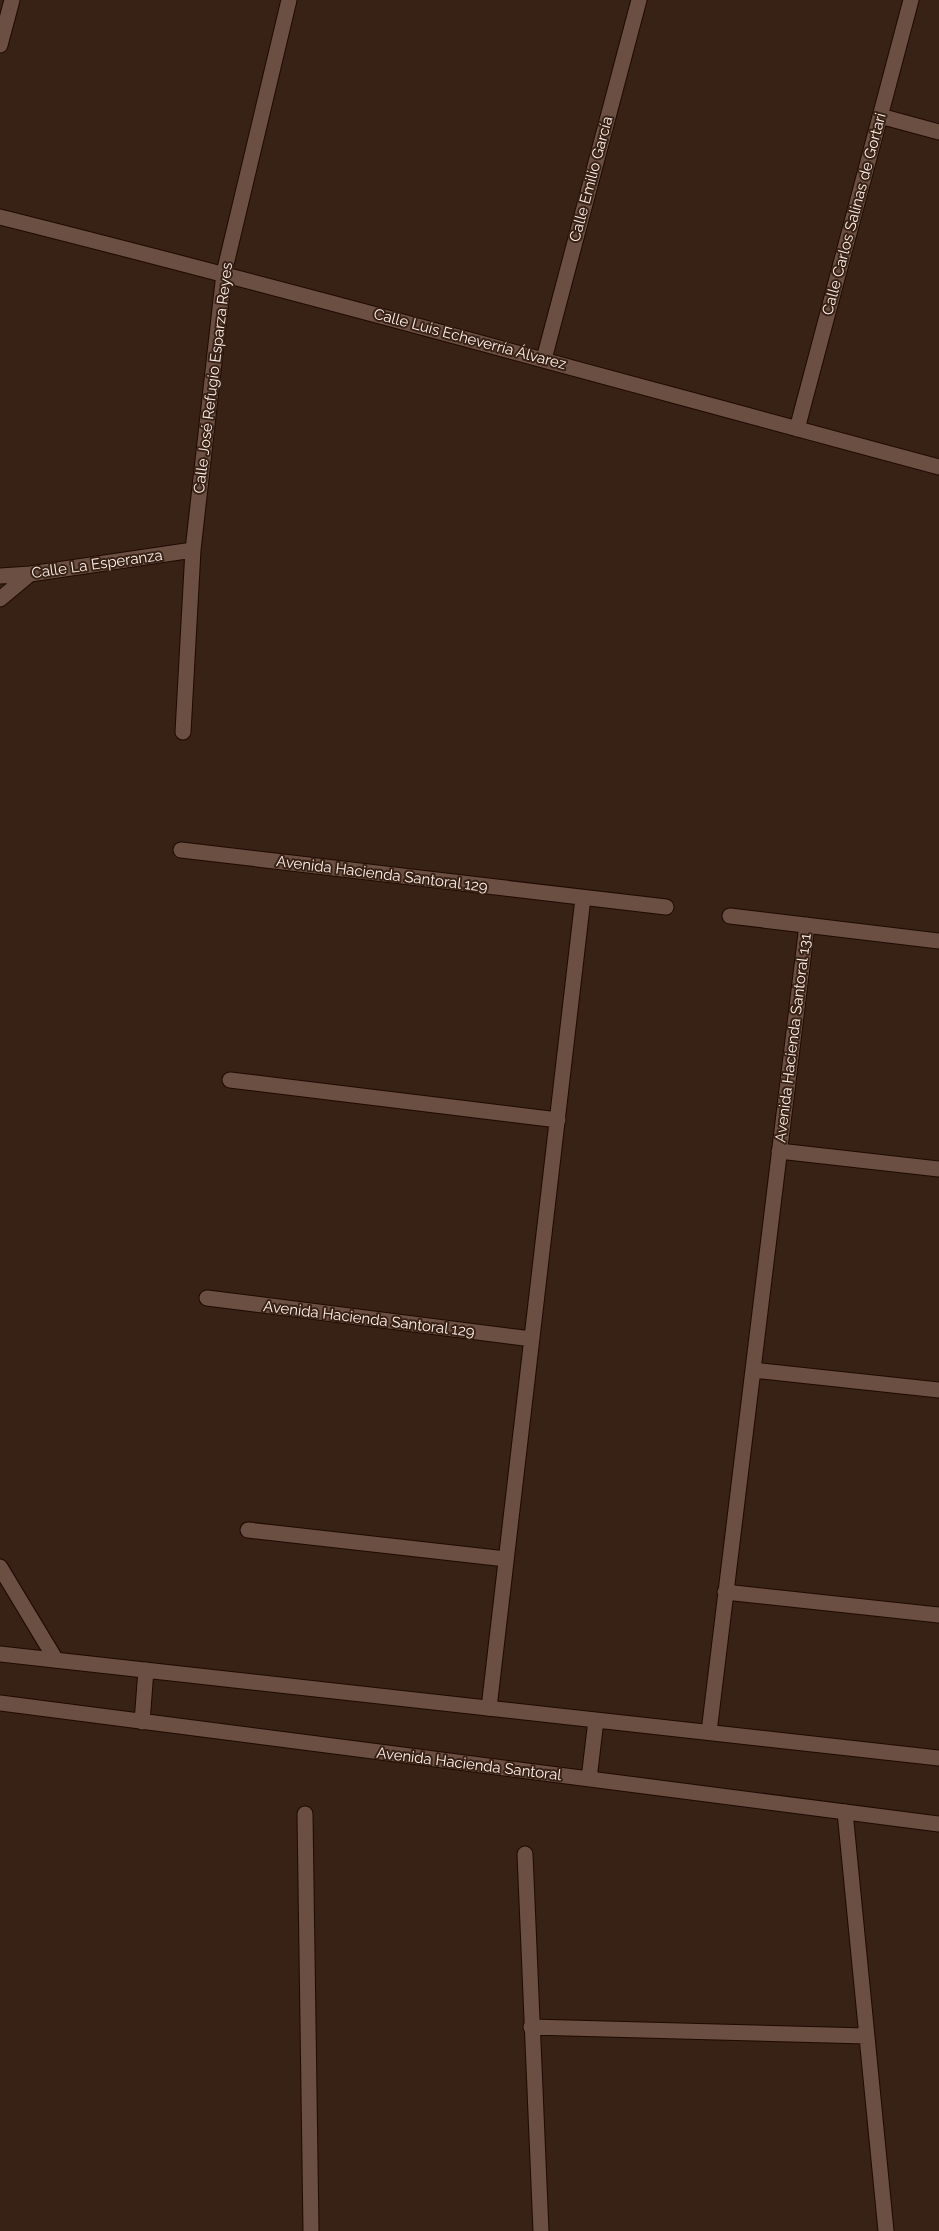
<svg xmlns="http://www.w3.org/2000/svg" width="939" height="2231" font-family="Raleway,sans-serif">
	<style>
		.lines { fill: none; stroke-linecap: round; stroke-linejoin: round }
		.minor-casing { stroke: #1f0a02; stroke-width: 17 }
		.tertiary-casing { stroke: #1f0a02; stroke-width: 17 }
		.minor { stroke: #6a4f42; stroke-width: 15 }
		.tertiary { stroke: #6a4f42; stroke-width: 15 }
		.labels { text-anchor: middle; stroke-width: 4; stroke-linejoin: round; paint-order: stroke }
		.street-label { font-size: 15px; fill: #fff1eb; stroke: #382115 }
	</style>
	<rect width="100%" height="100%" fill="#382115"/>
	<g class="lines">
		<g class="minor-casing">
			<path id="minor" d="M0 45 12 0
				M880 116 939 132
				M0 217C314 296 626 383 939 467
				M544 359 639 0
				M797 429 911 0
				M0 576 30 574 193 550
				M0 599 30 574
				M183 732 193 550 224 273 289 0
				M181 850 666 907
				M730 916 939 941
				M230 1080 558 1120
				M779 1151 939 1169
				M207 1298 532 1339
				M753 1370 939 1390
				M248 1530 506 1559
				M0 1567 56 1660
				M725 1592 939 1615
				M489 1708 583 898
				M709 1732 807 925
				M845 1812 886 2231
				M305 1814 311 2231
				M525 1854 541 2231
				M531 2027 867 2036"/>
		</g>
		<g class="tertiary-casing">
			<path id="tertiary" d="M0 1654 939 1758
				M0 1703 939 1824
				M142 1722 146 1670
				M589 1779 596 1720"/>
		</g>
		<use href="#minor" class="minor"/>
		<use href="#tertiary" class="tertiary"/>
	</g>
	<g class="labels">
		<g class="street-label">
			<text transform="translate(591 179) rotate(-75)" y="5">Calle Emilio García</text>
			<text transform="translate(854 214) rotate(-75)" y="5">Calle Carlos Salinas de Gortari</text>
			<text transform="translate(470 339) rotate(15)" y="5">Calle Luis Echeverría Álvarez</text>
			<text transform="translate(213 378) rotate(-83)" y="5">Calle José Refugio Esparza Reyes</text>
			<text transform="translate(97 564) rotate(-8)" y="5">Calle La Esperanza</text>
			<text transform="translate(382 874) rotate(7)" y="5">Avenida Hacienda Santoral 129</text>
			<text transform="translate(793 1038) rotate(-83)" y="5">Avenida Hacienda Santoral 131</text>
			<text transform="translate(369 1319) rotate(7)" y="5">Avenida Hacienda Santoral 129</text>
			<text transform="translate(469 1764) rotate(7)" y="5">Avenida Hacienda Santoral</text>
		</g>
	</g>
</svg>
